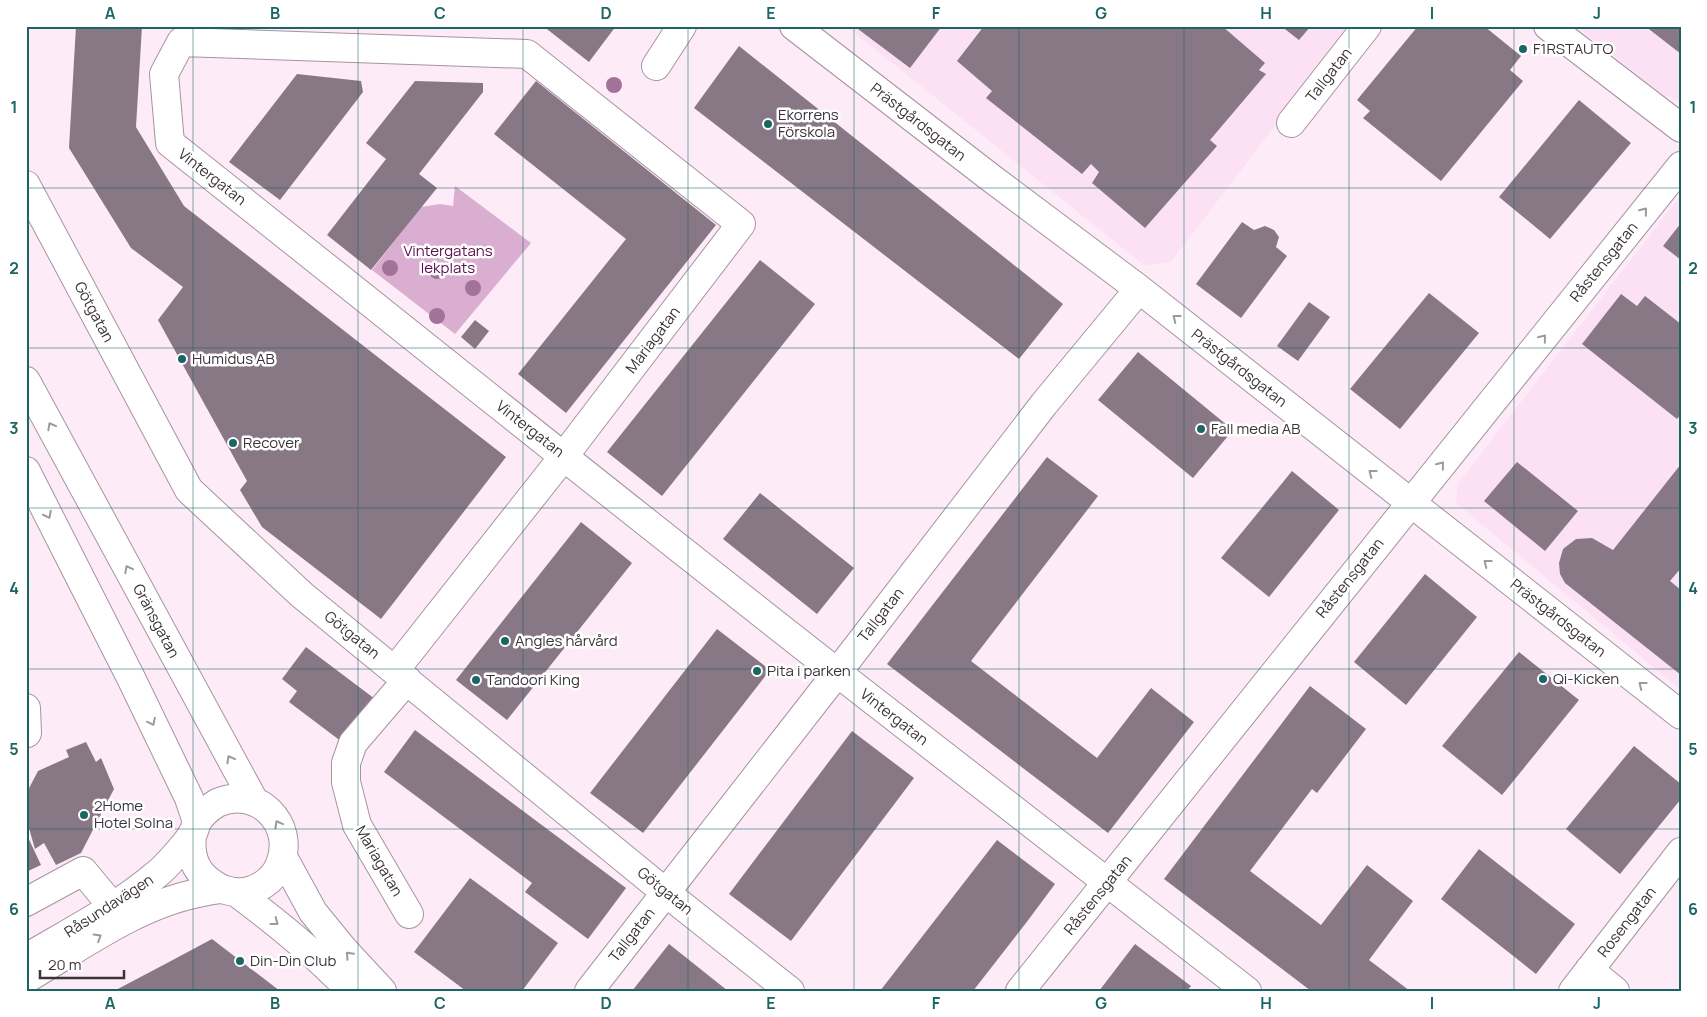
<svg xmlns="http://www.w3.org/2000/svg" width="1707" height="1017" font-family="Manrope,sans-serif">
	<style>
		.built { fill: #fce1f5 }
		.green { fill: #daaed0 }
		.building { fill: #887784 }
		.lines { fill: none; stroke-linecap: round; stroke-linejoin: round }
		.minor-casing { stroke: #a693a1; stroke-width: 30 }
		.minor { stroke: #fff; stroke-width: 28 }
		.tree { fill: #a3729a }
		.oneway { stroke: #9d999c }
		.grid { fill: none; stroke: #196664; stroke-width: 1; stroke-opacity: 0.55 }
		.poi-dot { fill: #196664; stroke: #fff; stroke-width: 2 }
		.labels { text-anchor: middle; stroke-width: 5; stroke-linejoin: round; paint-order: stroke }
		.poi-label { font-size: 15px; fill: #3b3339; stroke: #fff; text-anchor: start }
		.street-label { font-size: 15px; fill: #3b3339; stroke: #fff }
		.park-label { font-size: 15px; fill: #590e4e; stroke: #fff }
		.neatline { fill: none; stroke: #196664; stroke-width: 2 }
		.grid-label { font-size: 16px; text-anchor: middle; font-weight: bold; fill: #196664 }
	</style>
	<rect width="100%" height="100%" fill="#fdecf8"/>
	<path class="built" d="M846 26H1351L1171 262 1145 266Z
		M1576 26H1681V102L1662 94Z
		M1681 195V690L1456 503 1458 483Z"/>
	<path class="green" d="M455 186 531 243 455 334 372 270 421 207 440 204 453 206Z"/>
	<path class="building" d="M76 26H142L136 127 184 206 506 457 381 619 262 527 240 490 247 481 158 320 183 287 131 248 69 148Z
		M543 26H616L589 62Z
		M854 26H942L910 68Z
		M984 26H1222L1265 63 1259 70 1266 74 1210 140 1217 146 1145 228 1092 183 1099 172 1091 164 1082 174 986 98 992 91 957 61Z
		M1281 26H1311L1299 40Z
		M1418 26H1484L1521 56 1510 70 1523 81 1441 181 1363 118 1370 111 1357 100Z
		M1645 26H1681V54Z
		M739 46 1063 304 1019 359 694 108Z
		M297 74 361 81 363 92 280 200 229 162Z
		M415 81 483 83V92L419 174 437 188 371 270 327 235 386 159 366 143Z
		M536 81 716 225 566 413 518 374 626 239 494 134Z
		M1579 100 1631 143 1550 239 1499 197Z
		M1242 222 1254 230 1265 226 1274 230 1279 237 1276 247 1287 256 1241 318 1196 284Z
		M1681 223V260L1663 246Z
		M760 260 815 304 662 496 607 452Z
		M1429 293 1479 333 1400 429 1350 389Z
		M1621 294 1637 306 1645 296 1681 324V414L1677 419 1582 344Z
		M1309 302 1330 317 1298 361 1277 346Z
		M475 320 489 331 475 349 461 337Z
		M1138 352 1233 430 1193 478 1098 400Z
		M1047 457 1098 496 971 661 1097 758 1151 688 1194 722 1108 833 887 664Z
		M1517 462 1578 511 1545 551 1484 501Z
		M1681 464V568L1670 581 1681 590V675L1565 583 1560 574 1559 563 1563 549 1576 539 1592 538 1613 550Z
		M1292 471 1339 510 1269 597 1221 558Z
		M760 493 854 568 817 614 723 539Z
		M581 522 632 563 507 720 456 680Z
		M1425 574 1477 617 1406 705 1354 662Z
		M717 629 770 670 643 833 590 793Z
		M306 647 375 699 342 742 289 702 297 691 282 679Z
		M1519 652 1579 700 1502 795 1442 746Z
		M1310 686 1366 729 1317 793 1312 789 1250 871 1321 925 1367 865 1413 901 1369 960 1410 991H1311L1164 879Z
		M415 730 626 888 588 939 525 892 532 883 384 772Z
		M852 731 914 778 791 941 729 894Z
		M86 742 96 762 101 758 114 789 81 853 56 865 44 843 35 849 26 818V794L38 771 69 757 66 750Z
		M1634 746 1681 784V799L1620 874 1566 829Z
		M26 833 41 865 26 872Z
		M997 840 1055 884 1026 923 973 991H880Z
		M1479 849 1575 924 1536 974 1441 899Z
		M470 878 558 943 522 991H466L414 952Z
		M212 939 280 991H114L169 962Z
		M669 944 728 991H632Z
		M1135 944 1191 986 1187 991H1099Z"/>
	<g class="lines">
		<g class="minor-casing">
			<path id="minor" d="M794 26 991 178 1139 289 1681 715
				M1548 26 1681 128
				M656 66 682 26
				M1291 123 1367 26
				M26 185 189 490 302 595 665 892 790 991
				M26 381 254 801
				M26 471 131 678 189 798 197 822
				M395 670 564 456 741 224 527 54 181 42 164 74 170 143C393 320 615 499 839 674 974 780 1111 885 1247 991
				M407 680 353 743 346 763V782L357 825 409 914
				M26 708 27 733
				M192 834C189 861 198 877 222 889
				M283 857 313 912 344 950 382 991
				M236 892C277 923 316 954 351 991
				M26 902 83 871 113 907
				M26 958C70 932 117 908 157 874 166 867 185 845 192 835 194 832 195 828 196 824 200 816 209 808 217 803 257 785 296 824 280 864 274 881 254 894 235 892 230 892 225 889 220 889 213 890 205 891 198 893 137 905 79 948 26 979
				M1589 970 1615 991
				M589 991 837 673 1044 404 1139 289
				M1020 991 1681 166
				M1573 991 1681 852"/>
		</g>
		<use href="#minor" class="minor"/>
	</g>
	<g class="tree">
		<circle cx="614" cy="85" r="8"/>
		<circle cx="390" cy="268" r="8"/>
		<circle cx="437" cy="271" r="8"/>
		<circle cx="473" cy="288" r="8"/>
		<circle cx="437" cy="316" r="8"/>
	</g>
	<defs><path id="oneway-chevron" d="M-2-3.5L2.5 0L-2 3.5" fill="none" stroke-width="1.6" stroke-linecap="round" stroke-linejoin="round" transform="scale(1.25)"/></defs>
	<g class="oneway">
		<use href="#oneway-chevron" transform="translate(1644 211) rotate(-51)"/>
		<use href="#oneway-chevron" transform="translate(1176 318) rotate(-142)"/>
		<use href="#oneway-chevron" transform="translate(1543 338) rotate(-51)"/>
		<use href="#oneway-chevron" transform="translate(51 426) rotate(-118)"/>
		<use href="#oneway-chevron" transform="translate(1441 465) rotate(-51)"/>
		<use href="#oneway-chevron" transform="translate(1372 473) rotate(-142)"/>
		<use href="#oneway-chevron" transform="translate(48 515) rotate(63)"/>
		<use href="#oneway-chevron" transform="translate(1487 563) rotate(-142)"/>
		<use href="#oneway-chevron" transform="translate(128 569) rotate(-118)"/>
		<use href="#oneway-chevron" transform="translate(1642 685) rotate(-142)"/>
		<use href="#oneway-chevron" transform="translate(152 722) rotate(64)"/>
		<use href="#oneway-chevron" transform="translate(230 759) rotate(-119)"/>
		<use href="#oneway-chevron" transform="translate(278 824) rotate(-119)"/>
		<use href="#oneway-chevron" transform="translate(275 922) rotate(37)"/>
		<use href="#oneway-chevron" transform="translate(98 937) rotate(-31)"/>
		<use href="#oneway-chevron" transform="translate(349 955) rotate(-133)"/>
	</g>
	<path class="grid" d="M193 26V991M358 26V991M523 26V991M688 26V991M854 26V991M1019 26V991M1184 26V991M1349 26V991M1514 26V991M26 188H1681M26 348H1681M26 508H1681M26 669H1681M26 829H1681"/>
	<g class="poi-dot">
		<circle cx="1523" cy="49" r="5"/>
		<circle cx="768" cy="124" r="5"/>
		<circle cx="182" cy="359" r="5"/>
		<circle cx="1201" cy="429" r="5"/>
		<circle cx="233" cy="443" r="5"/>
		<circle cx="505" cy="641" r="5"/>
		<circle cx="757" cy="671" r="5"/>
		<circle cx="1543" cy="679" r="5"/>
		<circle cx="476" cy="680" r="5"/>
		<circle cx="84" cy="815" r="5"/>
		<circle cx="240" cy="961" r="5"/>
	</g>
	<g class="labels">
		<g class="poi-label">
			<text x="1533" y="54">F1RSTAUTO</text>
			<text x="778" y="120">Ekorrens<tspan x="778" dy="17">Förskola</tspan></text>
			<text x="192" y="364">Humidus AB</text>
			<text x="1211" y="434">Fall media AB</text>
			<text x="243" y="448">Recover</text>
			<text x="515" y="646">Angles hårvård</text>
			<text x="767" y="676">Pita i parken</text>
			<text x="1553" y="684">Qi-Kicken</text>
			<text x="486" y="685">Tandoori King</text>
			<text x="94" y="811">2Home<tspan x="94" dy="17">Hotel Solna</tspan></text>
			<text x="250" y="966">Din-Din Club</text>
		</g>
		<g class="street-label">
			<text transform="translate(1329 75) rotate(-52)" y="5">Tallgatan</text>
			<text transform="translate(918 122) rotate(38)" y="5">Prästgårdsgatan</text>
			<text transform="translate(212 177) rotate(38)" y="5">Vintergatan</text>
			<text transform="translate(1604 262) rotate(-51)" y="5">Råstensgatan</text>
			<text transform="translate(94 312) rotate(62)" y="5">Götgatan</text>
			<text transform="translate(653 340) rotate(-53)" y="5">Mariagatan</text>
			<text transform="translate(1239 368) rotate(38)" y="5">Prästgårdsgatan</text>
			<text transform="translate(530 429) rotate(38)" y="5">Vintergatan</text>
			<text transform="translate(1350 578) rotate(-51)" y="5">Råstensgatan</text>
			<text transform="translate(881 615) rotate(-52)" y="5">Tallgatan</text>
			<text transform="translate(1558 618) rotate(38)" y="5">Prästgårdsgatan</text>
			<text transform="translate(156 621) rotate(62)" y="5">Gränsgatan</text>
			<text transform="translate(352 635) rotate(39)" y="5">Götgatan</text>
			<text transform="translate(894 717) rotate(38)" y="5">Vintergatan</text>
			<text transform="translate(379 861) rotate(60)" y="5">Mariagatan</text>
			<text transform="translate(665 891) rotate(39)" y="5">Götgatan</text>
			<text transform="translate(1098 895) rotate(-51)" y="5">Råstensgatan</text>
			<text transform="translate(109 906) rotate(-33)" y="5">Råsundavägen</text>
			<text transform="translate(1627 922) rotate(-52)" y="5">Rosengatan</text>
			<text transform="translate(632 935) rotate(-52)" y="5">Tallgatan</text>
		</g>
		<g class="park-label">
			<text x="448" y="256">Vintergatans<tspan x="448" dy="17">lekplats</tspan></text>
		</g>
	</g>
	<rect width="1707" height="1017" fill="none" stroke="#ffffff" stroke-width="55"/>
	<path d="M40 970v8h84v-8" fill="none" stroke="#3b3339" stroke-width="2.5"/>
	<text x="48" y="970" font-size="15" fill="#3b3339" stroke="#ffffff" stroke-width="4" paint-order="stroke">20 m</text>
	<rect x="28" y="28" width="1652" height="962" class="neatline"/>
	<g class="grid-label">
		<text x="110" y="19">A</text>
		<text x="275" y="19">B</text>
		<text x="440" y="19">C</text>
		<text x="606" y="19">D</text>
		<text x="771" y="19">E</text>
		<text x="936" y="19">F</text>
		<text x="1101" y="19">G</text>
		<text x="1266" y="19">H</text>
		<text x="1432" y="19">I</text>
		<text x="1597" y="19">J</text>
		<text x="14" y="113">1</text>
		<text x="1693" y="113">1</text>
		<text x="14" y="274">2</text>
		<text x="1693" y="274">2</text>
		<text x="14" y="434">3</text>
		<text x="1693" y="434">3</text>
		<text x="14" y="594">4</text>
		<text x="1693" y="594">4</text>
		<text x="14" y="755">5</text>
		<text x="1693" y="755">5</text>
		<text x="14" y="915">6</text>
		<text x="1693" y="915">6</text>
		<text x="110" y="1009">A</text>
		<text x="275" y="1009">B</text>
		<text x="440" y="1009">C</text>
		<text x="606" y="1009">D</text>
		<text x="771" y="1009">E</text>
		<text x="936" y="1009">F</text>
		<text x="1101" y="1009">G</text>
		<text x="1266" y="1009">H</text>
		<text x="1432" y="1009">I</text>
		<text x="1597" y="1009">J</text>
	</g>
</svg>
